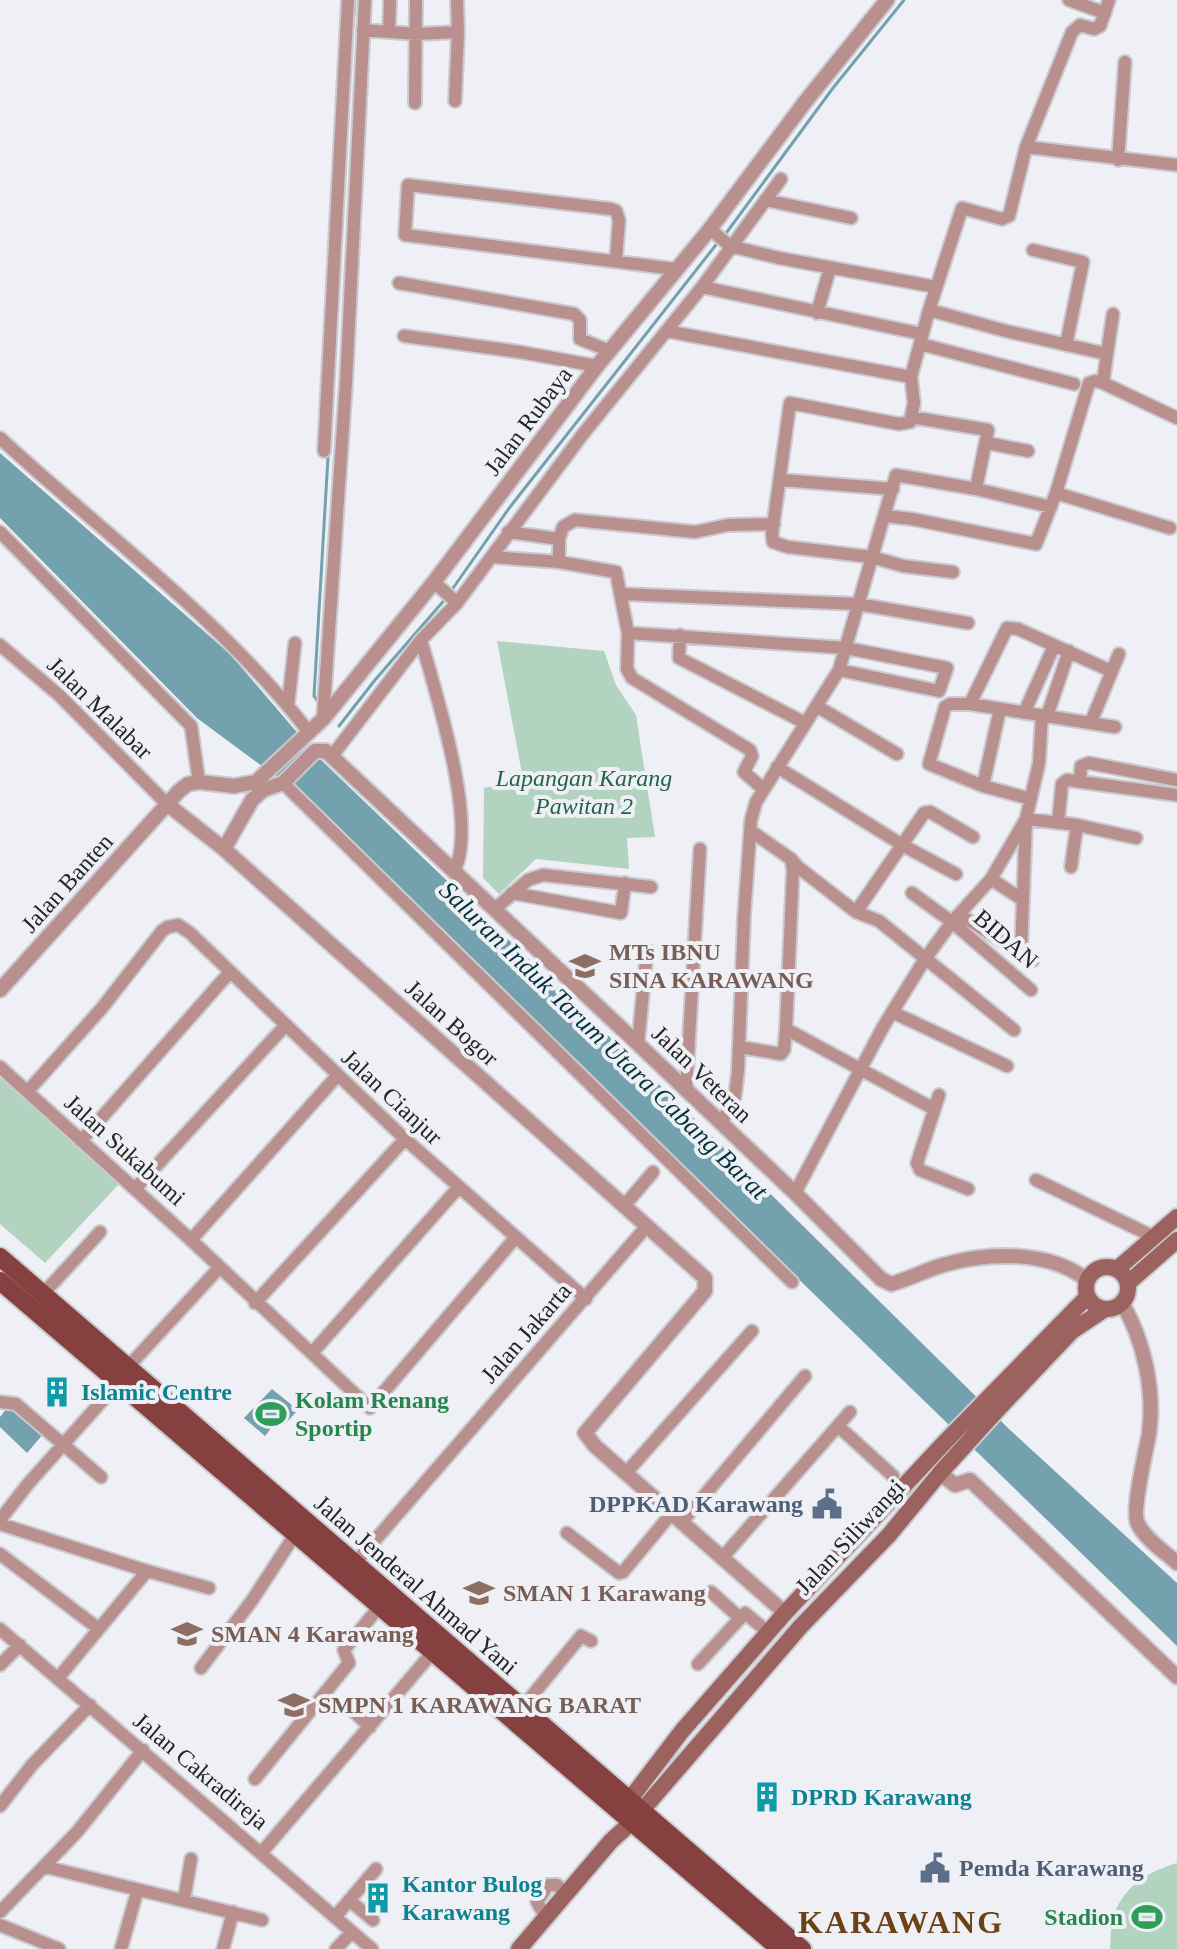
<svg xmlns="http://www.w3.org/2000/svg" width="1177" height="1949" font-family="'Times New Roman',serif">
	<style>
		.green { fill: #b3d3c1 }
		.water { fill: #73a1ad }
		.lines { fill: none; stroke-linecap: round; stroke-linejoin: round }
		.stream { stroke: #73a1ad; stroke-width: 3 }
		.minor-casing { stroke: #cacbd0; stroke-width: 16 }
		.tertiary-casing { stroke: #cacbd0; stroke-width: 18 }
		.secondary-casing { stroke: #cacbd0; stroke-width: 20 }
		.primary-casing { stroke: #cacbd0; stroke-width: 22 }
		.minor { stroke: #ba908e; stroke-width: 12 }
		.tertiary { stroke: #ba908e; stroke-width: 14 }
		.secondary { stroke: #9c6260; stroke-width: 16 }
		.primary { stroke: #85403f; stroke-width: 18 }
		.labels { text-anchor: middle; stroke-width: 8; stroke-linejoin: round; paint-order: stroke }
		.street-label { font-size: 24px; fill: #242526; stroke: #eef0f5 }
		.park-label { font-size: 24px; font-style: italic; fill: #236447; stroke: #eef0f5 }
		.education-label { font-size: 24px; font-weight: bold; fill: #785e54; stroke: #eef0f5; text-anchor: start }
		.culture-label { font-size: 24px; font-weight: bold; fill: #0d838f; stroke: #eef0f5; text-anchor: start }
		.leisure-label { font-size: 24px; font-weight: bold; fill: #27864d; stroke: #eef0f5; text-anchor: start }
		.service-label { font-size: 24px; font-weight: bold; fill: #4e5e75; stroke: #eef0f5; text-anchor: end }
		.water-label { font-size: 26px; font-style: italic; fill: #04323c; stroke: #eef0f5 }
		.district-label { font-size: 32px; font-weight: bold; letter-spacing: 2px; fill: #6b4117; stroke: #eef0f5 }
	</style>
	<rect width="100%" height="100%" fill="#eef0f5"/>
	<path class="green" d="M497 641 604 651 616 685 636 715 655 837 627 838 629 869 536 859 499 894 483 878 484 788 523 779Z
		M0 1078 95 1157 119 1184 45 1263 0 1224Z
		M1177 1863V1949H1110C1111 1939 1110 1927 1113 1918 1122 1887 1149 1871 1177 1863Z"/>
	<path class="water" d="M0 453 230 654 318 757 666 1091 1010 1430 1177 1583V1646L293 789 197 718 0 518Z
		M272 1389 298 1410 285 1424 278 1419 265 1436 244 1418Z
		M10 1404 44 1433 27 1453 0 1427V1417Z"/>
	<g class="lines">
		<path class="stream" d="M353 26 355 0
			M724 236 833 88 904 0
			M451 591 510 507 719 241
			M317 700 314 696 346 150
			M339 726 375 680 447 597"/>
		<g class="minor-casing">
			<path id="minor" d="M1069 0 1105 13
				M363 30 416 34 458 32 457 0
				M389 32 390 0
				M455 101 458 32
				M415 103 416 0
				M1026 147 1177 165
				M1118 160 1125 62
				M765 200 851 218
				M710 229 730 246 779 258 936 287
				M1033 250 1083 262 1066 345
				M616 260 619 220 616 211 611 209 408 185 405 235 675 269
				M399 283 574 314 580 320V339L610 351
				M702 287 922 334
				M929 310 1006 331 1107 354 1103 383
				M817 313 830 268
				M666 331 911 377
				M404 336 520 352 597 366
				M920 344 1074 384
				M1107 354 1113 314
				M911 417 988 430 976 489
				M0 438C104 534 221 619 308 731
				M987 443 1028 451
				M324 451 348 0
				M781 480 893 489
				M1056 493 1170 528
				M885 516 912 519 1036 544 1056 493 1089 383 1095 381 1103 383 1177 418
				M0 532 191 726 199 782
				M508 532 559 539
				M492 557 559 562 616 572 628 633 627 669 632 678 750 750 752 756 744 772 762 788
				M559 562V539L563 527 575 520 695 532 728 525 774 524
				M953 572 903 566 872 557 788 547 773 542 772 534 790 403 899 424 910 422 914 403 911 377 929 310 962 208 1002 219 1009 216 1026 147 1072 32 1080 25 1094 29 1100 26 1109 0
				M434 582 457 603
				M622 594 858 604 968 623
				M628 633 846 648 947 668 939 691 839 670
				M680 635 679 658 805 723
				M421 640C435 691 479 825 454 871
				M0 645 60 696 167 804
				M970 704 1007 628 1018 629 1111 671
				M288 705 295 643
				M818 707 897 754
				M1024 713 1054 646
				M1047 716 1069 651
				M323 719 346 383 365 0
				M1091 722 1119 654
				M332 756 421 640 457 603 583 434 702 287 781 179
				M777 767 904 846 956 874
				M1080 781 1081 766 1089 763 1177 780
				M283 783 792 1282
				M983 786 1000 709
				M1031 799 983 786 929 764 945 707 950 704H970L1115 727
				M1058 823 1062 784 1067 780 1177 795
				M973 837 930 812 924 813 856 912 879 921 1014 1030
				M791 859 798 867 856 912
				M1071 867 1077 825
				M991 879 1023 900
				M512 893 621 913 625 883
				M912 893 952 922 1031 990
				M496 908 528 880 543 875 651 887
				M960 915 1033 960
				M1021 952 1026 819 1039 763 1042 715
				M892 1012 1007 1066
				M786 1029 934 1109
				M638 1044 647 950
				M740 1047 781 1054 784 1050 786 1029 793 869 791 859 751 831
				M0 1067 191 1240 370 1408 516 1237
				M28 1091 102 1008 162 931 168 927 178 925 190 933 405 1139 586 1299
				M686 1091 700 849
				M939 1095 917 1163 920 1170 968 1189
				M721 1124 735 1096 738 1071 744 917 751 820 756 802 839 670 896 475 976 489 1051 507
				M81 1141 230 972
				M1036 1180 1154 1237
				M135 1189 285 1026
				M795 1193 883 1027 925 959 952 922 991 879 1026 819 1077 825 1136 838
				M624 1206 653 1172
				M191 1240 337 1076
				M43 1294 100 1232
				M255 1303 405 1139
				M312 1353 458 1188
				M127 1368 219 1268
				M0 1402 16 1404 101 1477
				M838 1426 893 1476
				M626 1473 752 1331
				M0 1520 28 1484 118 1383
				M681 1523 805 1376
				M0 1524 147 1571 209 1588
				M567 1533 619 1573 623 1572 671 1514
				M0 1554 99 1629
				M722 1558 850 1412
				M350 1569 647 1226
				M711 1592 740 1618
				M0 1629 372 1949
				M698 1664 745 1613 769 1633
				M0 1665 20 1645
				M201 1668 253 1599 296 1533
				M59 1677 147 1571
				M522 1708 581 1636 591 1641
				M351 1709 370 1727
				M255 1779 349 1663 344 1650 379 1607
				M0 1806 32 1765 90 1705
				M262 1852 432 1653
				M46 1867 262 1920
				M184 1900 191 1859
				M349 1900 373 1920
				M541 1909 537 1902 548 1885H557L566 1894
				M0 1912 77 1832 143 1750
				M335 1917 376 1869
				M0 1925 59 1949
				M121 1949 137 1892
				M223 1949 233 1912
				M336 1949 352 1932"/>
		</g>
		<g class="tertiary-casing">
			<path id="tertiary" d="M167 804 224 849 705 1278V1291L585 1433 595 1446 785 1613
				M224 849 252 800 263 790 283 783 315 751H326L638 1044 795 1193 881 1279 891 1284C909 1279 926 1270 943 1265 988 1252 1049 1250 1087 1280
				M0 990 179 791 188 784 199 782 234 786 256 782 323 719 434 582 597 366 710 229 805 102 887 0
				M1122 1303C1144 1340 1155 1391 1149 1434 1146 1451 1131 1512 1138 1524 1145 1539 1165 1552 1177 1563
				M940 1473 955 1485 970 1480 1177 1677"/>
		</g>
		<g class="secondary-casing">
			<path id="secondary" d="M1086 1288a21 21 0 1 1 42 0a21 21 0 1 1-42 0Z
				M1117 1269 1177 1217
				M1128 1283 1177 1240
				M624 1807 682 1731 785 1613 945 1442 1087 1297
				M519 1949 611 1841 632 1822 801 1626 889 1535 940 1473 999 1408 1072 1331 1105 1309"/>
		</g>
		<g class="primary-casing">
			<path id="primary" d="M0 1257 802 1949
				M0 1281 780 1949"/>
		</g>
		<use href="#minor" class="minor"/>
		<use href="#tertiary" class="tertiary"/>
		<use href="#secondary" class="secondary"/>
		<use href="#primary" class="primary"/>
	</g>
	<defs>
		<g id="school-bare" transform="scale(2.4)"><path d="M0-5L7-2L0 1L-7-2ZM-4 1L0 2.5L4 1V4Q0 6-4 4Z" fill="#8d6e63" stroke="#eef0f5" stroke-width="2.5" paint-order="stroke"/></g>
		<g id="building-bare" transform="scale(2.4)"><path d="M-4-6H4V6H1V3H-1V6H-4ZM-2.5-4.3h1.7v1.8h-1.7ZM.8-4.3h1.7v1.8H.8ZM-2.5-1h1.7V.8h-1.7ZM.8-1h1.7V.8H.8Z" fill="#0f9aa8" stroke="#eef0f5" stroke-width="2.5" paint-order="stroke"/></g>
		<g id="stadium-bare" transform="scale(2.4)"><path d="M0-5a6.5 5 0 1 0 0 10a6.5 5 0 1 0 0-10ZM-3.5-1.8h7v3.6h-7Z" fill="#2e9e5b" stroke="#eef0f5" stroke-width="2.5" paint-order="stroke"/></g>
		<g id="civic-bare" transform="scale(2.4)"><path d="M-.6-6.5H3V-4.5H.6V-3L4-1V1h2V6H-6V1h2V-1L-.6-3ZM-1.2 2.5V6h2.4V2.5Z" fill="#5c6f8a" stroke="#eef0f5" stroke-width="2.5" paint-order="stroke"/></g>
	</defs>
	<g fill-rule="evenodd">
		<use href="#school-bare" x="585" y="966"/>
		<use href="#building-bare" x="57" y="1392"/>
		<use href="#stadium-bare" x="271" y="1414"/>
		<use href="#civic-bare" x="827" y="1504"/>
		<use href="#school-bare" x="479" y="1593"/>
		<use href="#school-bare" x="187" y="1634"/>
		<use href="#school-bare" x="294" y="1705"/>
		<use href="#building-bare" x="767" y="1797"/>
		<use href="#civic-bare" x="935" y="1868"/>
		<use href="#building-bare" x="378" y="1898"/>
		<use href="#stadium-bare" x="1147" y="1917"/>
	</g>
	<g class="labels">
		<g class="street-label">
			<text transform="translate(528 421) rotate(-53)" y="8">Jalan Rubaya</text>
			<text transform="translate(100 708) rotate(44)" y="8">Jalan Malabar</text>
			<text transform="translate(67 883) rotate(-48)" y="8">Jalan Banten</text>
			<text transform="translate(1006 939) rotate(41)" y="8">BIDAN</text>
			<text transform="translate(452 1023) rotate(42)" y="8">Jalan Bogor</text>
			<text transform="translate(702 1074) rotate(44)" y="8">Jalan Veteran</text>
			<text transform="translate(392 1097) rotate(43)" y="8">Jalan Cianjur</text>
			<text transform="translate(125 1150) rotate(42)" y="8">Jalan Sukabumi</text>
			<text transform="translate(526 1333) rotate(-49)" y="8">Jalan Jakarta</text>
			<text transform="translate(850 1537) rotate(-47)" y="8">Jalan Siliwangi</text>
			<text transform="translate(416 1585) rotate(41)" y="8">Jalan Jenderal Ahmad Yani</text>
			<text transform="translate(201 1771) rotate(40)" y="8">Jalan Cakradireja</text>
		</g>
		<g class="park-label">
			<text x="584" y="786">Lapangan Karang<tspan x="584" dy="28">Pawitan 2</tspan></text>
		</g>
		<g class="education-label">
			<text x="609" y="960">MTs IBNU<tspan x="609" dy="28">SINA KARAWANG</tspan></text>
			<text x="503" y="1601">SMAN 1 Karawang</text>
			<text x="211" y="1642">SMAN 4 Karawang</text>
			<text x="318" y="1713">SMPN 1 KARAWANG BARAT</text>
		</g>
		<g class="culture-label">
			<text x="81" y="1400">Islamic Centre</text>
			<text x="791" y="1805">DPRD Karawang</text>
			<text x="402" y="1892">Kantor Bulog<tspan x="402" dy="28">Karawang</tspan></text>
		</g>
		<g class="leisure-label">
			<text x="295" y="1408">Kolam Renang<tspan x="295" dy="28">Sportip</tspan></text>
			<text x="1123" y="1925" text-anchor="end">Stadion</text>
		</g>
		<g class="service-label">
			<text x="803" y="1512">DPPKAD Karawang</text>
			<text x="959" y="1876" text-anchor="start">Pemda Karawang</text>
		</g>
		<g class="water-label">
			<text transform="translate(604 1040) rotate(44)" y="9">Saluran Induk Tarum Utara Cabang Barat</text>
		</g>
		<g class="district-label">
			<text x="901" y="1933">KARAWANG</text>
		</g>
	</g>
</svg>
